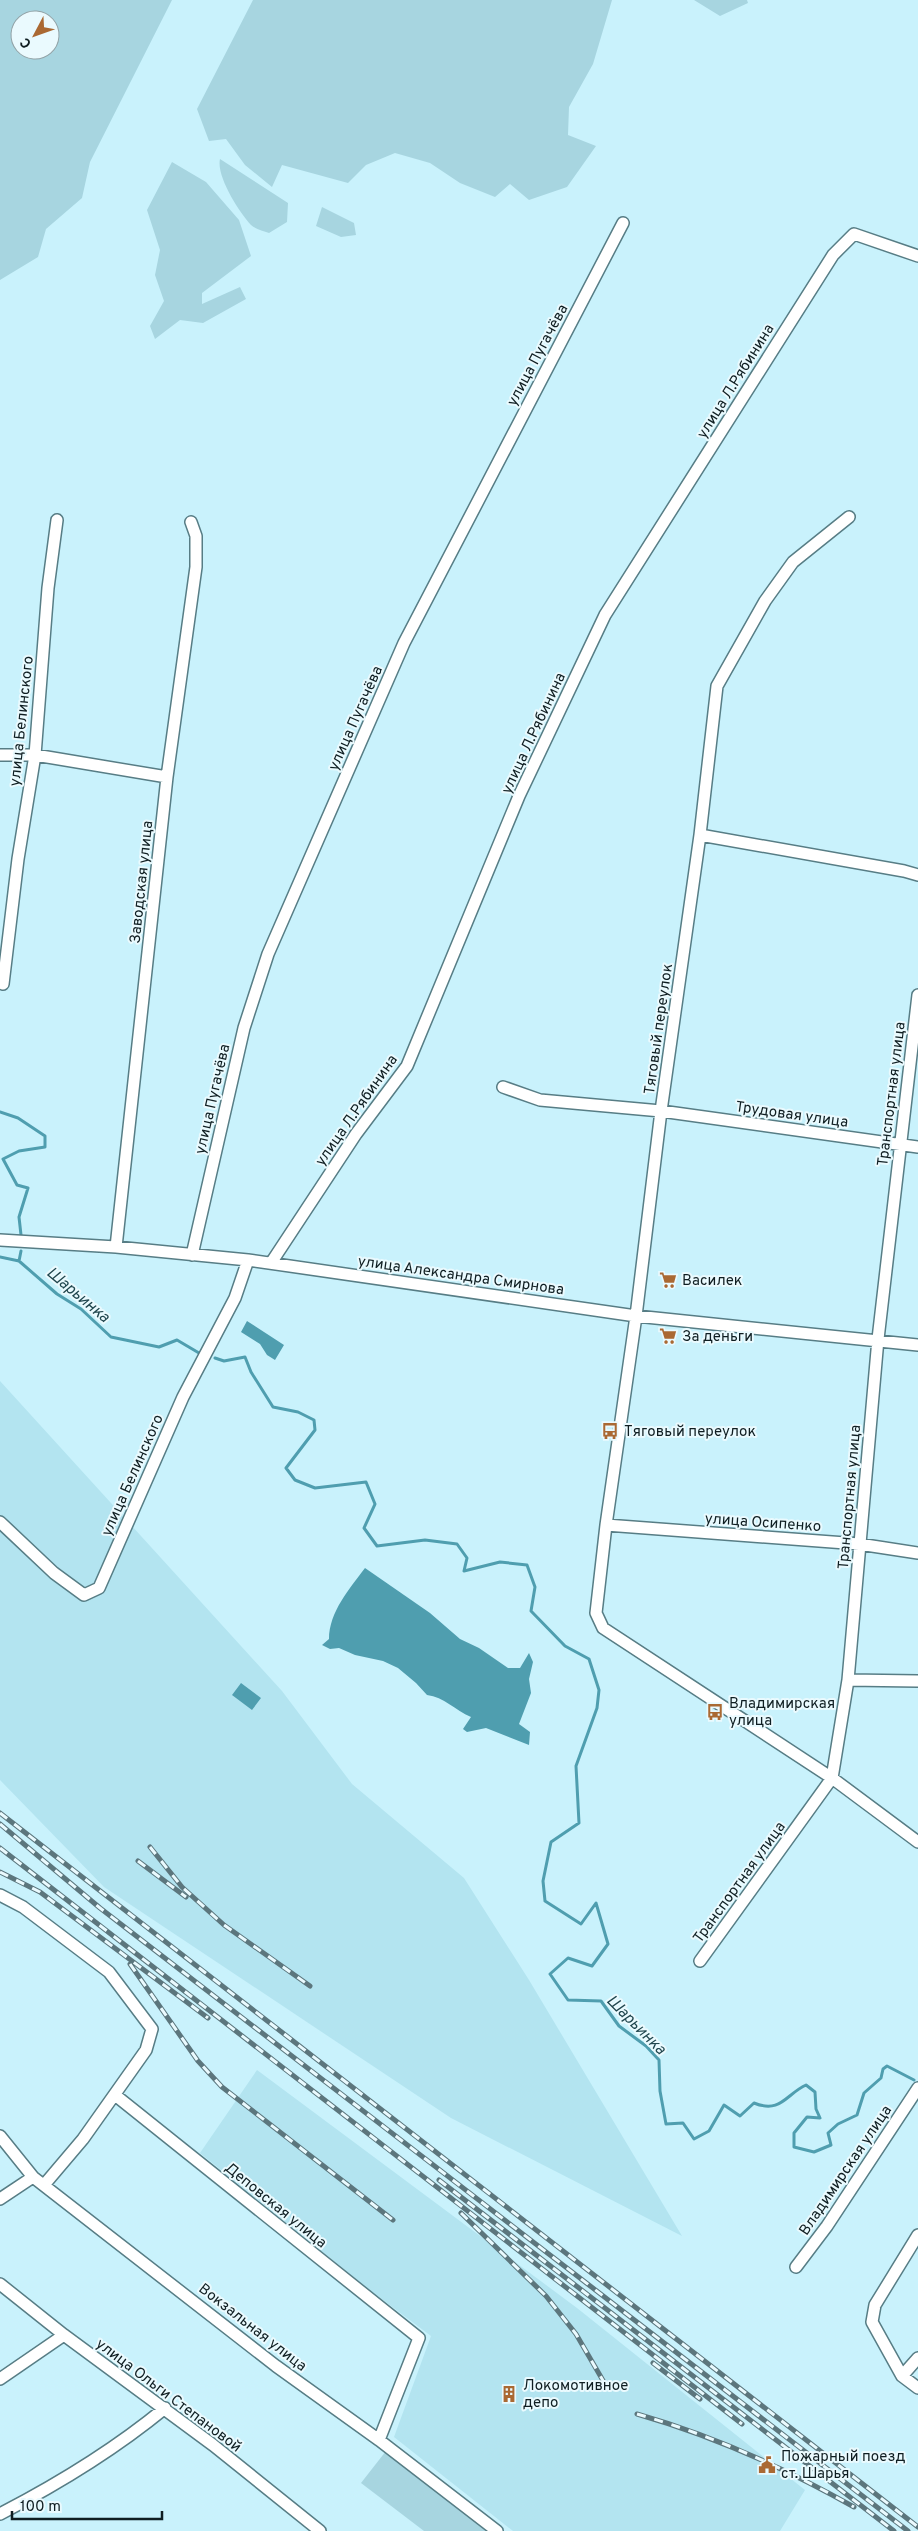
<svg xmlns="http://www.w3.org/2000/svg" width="918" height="2531" font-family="Overpass,sans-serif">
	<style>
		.built { fill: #b3e4f0 }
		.green { fill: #a7d5e0; fill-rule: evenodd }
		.water { fill: #4f9eaf }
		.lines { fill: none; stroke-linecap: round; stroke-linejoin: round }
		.stream { stroke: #4f9eaf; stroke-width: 3 }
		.minor-casing { stroke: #577d85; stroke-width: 14 }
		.minor { stroke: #fff; stroke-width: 11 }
		.rail-casing { stroke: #5c767d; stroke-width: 5 }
		.rail { stroke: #eafafe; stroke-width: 3; stroke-dasharray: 9; stroke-linecap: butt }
		.labels { text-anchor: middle; stroke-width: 4; stroke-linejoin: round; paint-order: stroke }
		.street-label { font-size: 15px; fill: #0f1e22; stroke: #eafafe }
		.poi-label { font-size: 15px; fill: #0f1e22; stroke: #eafafe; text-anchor: start }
		.water-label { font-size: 16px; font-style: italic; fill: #20464e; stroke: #eafafe }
	</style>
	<rect width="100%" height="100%" fill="#c9f2fc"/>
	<path class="built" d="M0 1381 282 1691 352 1784 464 1878 529 1980 682 2236 451 2118 104 1887 0 1780Z
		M257 2070 577 2308 805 2490 780 2531H513L394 2437 431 2336 367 2288 200 2153Z"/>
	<path class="green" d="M0 0H172L90 162 82 198 46 229 38 257 0 280ZM20 20H50V50H20Z
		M253 0H612L593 64 569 107 568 135 596 146 567 187 529 200 510 184 495 197 460 183 430 163 395 153 366 165 348 183 282 165 272 187 245 165 226 139 209 141 197 109Z
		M694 0H747L748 3 720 16Z
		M220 159 288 203 287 222 269 233C263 231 255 229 251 225 239 212 216 176 220 159Z
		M172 162 206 182 239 220 251 256 202 293V304L240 287 246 299 203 323 180 320 155 339 150 326 164 301 155 275 160 250 147 210Z
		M322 207 354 223 356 235 341 237 316 226Z
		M386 2451 491 2531H424L361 2483Z"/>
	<path class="water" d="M247 1321 284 1345 275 1360 267 1355 260 1344 241 1332Z
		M365 1568 430 1613 460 1639 479 1648 508 1668H520L529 1653 533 1662 529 1679 531 1693 519 1724 530 1732 529 1745 486 1728 467 1732 463 1729 471 1717C455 1710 444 1697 427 1695L416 1683 398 1668 383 1661 355 1655 339 1648 330 1649 322 1645 329 1639C329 1612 350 1588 365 1568Z
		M241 1683 261 1698 252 1710 232 1695Z"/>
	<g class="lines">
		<path class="stream" d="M0 1112 18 1118 45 1136V1147L19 1151 3 1159 17 1185 28 1188 19 1217 21 1235
			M0 1257 19 1261 57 1294 81 1309 111 1337 159 1347 177 1340 199 1353
			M19 1261 21 1251
			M215 1358 224 1361 245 1357 251 1372 273 1407 298 1412 314 1420 315 1430 286 1468 295 1480 315 1488 366 1482 375 1504 364 1528 377 1546 425 1540 457 1544 467 1558 464 1571 500 1562 527 1565 535 1587 531 1611 565 1646 589 1659 599 1690 597 1708 576 1766 579 1823 551 1842 543 1881 545 1901 581 1924 596 1903 608 1944 592 1966 568 1958 550 1974 568 2000 601 2001 619 2026 646 2046 659 2060 660 2091 666 2124 683 2123 694 2139 709 2131 724 2105 740 2116 754 2103C781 2114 786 2094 806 2085L815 2092 816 2109 820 2118 807 2117 794 2133V2147L814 2152 831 2145 828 2133 838 2124 857 2115 864 2093 881 2078 883 2069 887 2066 914 2080"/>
		<g class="minor-casing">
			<path id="minor" d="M849 517 793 562 765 601 717 686 700 835 661 1111 636 1316 606 1525 596 1613 603 1628 832 1778 918 1842
				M0 755H35L167 777
				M700 835 904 871 918 875
				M3 984 18 859 35 755 48 588 57 520
				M503 1087 540 1100 661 1111 918 1147
				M0 1240 116 1247 248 1260 636 1316 918 1345
				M116 1247 167 777 196 567V536L191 522
				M192 1255 244 1028 268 954 404 643 623 223
				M271 1263 356 1134 407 1066 519 796 605 615 833 255 854 234 918 256
				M0 1522 54 1573 84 1595 99 1588 183 1397 235 1298 248 1260
				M606 1525 859 1544 918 1553
				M848 1680 918 1681
				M0 1895 23 1907 109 1972 152 2029 146 2050 83 2139 44 2185
				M700 1961 832 1778 848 1680 878 1339 918 995
				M115 2095 419 2338 379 2440
				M0 2136 33 2177 276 2366 379 2440 497 2531
				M0 2199 33 2177
				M918 2235 875 2305 872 2322 902 2376 918 2388
				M796 2267 827 2226 918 2088
				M0 2284 64 2335 213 2445 320 2531
				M902 2376 918 2358
				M0 2379 64 2335
				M0 2514C58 2484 114 2450 165 2408"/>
		</g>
		<use href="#minor" class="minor"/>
		<g class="rail-casing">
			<path id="rail" d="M0 1813 918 2527
				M0 1824 100 1908 908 2531
				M150 1847 182 1887 224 1925 310 1986
				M0 1848 742 2424
				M138 1861 186 1897
				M0 1872 40 1892 208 2018
				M130 1964 198 2061 222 2087 393 2220
				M439 2180 894 2531
				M461 2213 546 2296 576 2334 605 2384
				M653 2363 700 2399
				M637 2414C714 2436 785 2468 854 2507"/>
		</g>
		<use href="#rail" class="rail"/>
	</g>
	<defs>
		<g id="supermarket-bare" transform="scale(1.35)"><path d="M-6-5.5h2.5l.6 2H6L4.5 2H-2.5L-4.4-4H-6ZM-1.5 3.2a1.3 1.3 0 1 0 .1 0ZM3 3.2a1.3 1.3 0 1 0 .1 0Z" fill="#aa6933" stroke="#eafafe" stroke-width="2.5" paint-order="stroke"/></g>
		<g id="bus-bare" transform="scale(1.35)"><path d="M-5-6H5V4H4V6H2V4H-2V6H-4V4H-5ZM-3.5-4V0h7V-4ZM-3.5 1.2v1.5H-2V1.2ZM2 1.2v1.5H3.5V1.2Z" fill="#aa6933" stroke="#eafafe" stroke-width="2.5" paint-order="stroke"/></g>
		<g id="building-bare" transform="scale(1.35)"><path d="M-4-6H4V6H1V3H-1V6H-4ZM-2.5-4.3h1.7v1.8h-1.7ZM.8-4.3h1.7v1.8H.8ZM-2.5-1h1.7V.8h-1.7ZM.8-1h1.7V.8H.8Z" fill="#aa6933" stroke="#eafafe" stroke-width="2.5" paint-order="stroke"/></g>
		<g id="civic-bare" transform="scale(1.35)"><path d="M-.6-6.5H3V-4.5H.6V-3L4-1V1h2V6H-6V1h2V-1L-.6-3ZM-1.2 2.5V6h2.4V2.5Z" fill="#aa6933" stroke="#eafafe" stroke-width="2.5" paint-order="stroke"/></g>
	</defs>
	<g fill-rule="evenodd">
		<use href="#supermarket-bare" x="668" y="1280"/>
		<use href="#supermarket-bare" x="668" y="1336"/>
		<use href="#bus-bare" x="610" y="1431"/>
		<use href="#bus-bare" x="715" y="1712"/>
		<use href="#building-bare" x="509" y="2394"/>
		<use href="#civic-bare" x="767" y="2465"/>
	</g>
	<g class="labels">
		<g class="street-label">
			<text transform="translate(537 355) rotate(-62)" y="5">улица Пугачёва</text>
			<text transform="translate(735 381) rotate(-58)" y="5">улица Л.Рябинина</text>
			<text transform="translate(355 718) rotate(-66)" y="5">улица Пугачёва</text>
			<text transform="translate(21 721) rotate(-84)" y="5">улица Белинского</text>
			<text transform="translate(533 733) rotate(-65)" y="5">улица Л.Рябинина</text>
			<text transform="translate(141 882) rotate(-84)" y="5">Заводская улица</text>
			<text transform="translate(658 1029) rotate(-82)" y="5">Тяговый переулок</text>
			<text transform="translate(891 1094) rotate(-83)" y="5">Транспортная улица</text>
			<text transform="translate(212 1099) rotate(-77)" y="5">улица Пугачёва</text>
			<text transform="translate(356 1110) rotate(-55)" y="5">улица Л.Рябинина</text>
			<text transform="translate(792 1114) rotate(8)" y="5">Трудовая улица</text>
			<text transform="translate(461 1275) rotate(8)" y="5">улица Александра Смирнова</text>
			<text transform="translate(132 1475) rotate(-66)" y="5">улица Белинского</text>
			<text transform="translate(849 1497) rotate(-85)" y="5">Транспортная улица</text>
			<text transform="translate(763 1522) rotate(4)" y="5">улица Осипенко</text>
			<text transform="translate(739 1882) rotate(-54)" y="5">Транспортная улица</text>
			<text transform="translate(845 2170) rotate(-56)" y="5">Владимирская улица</text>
			<text transform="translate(276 2205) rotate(39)" y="5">Деповская улица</text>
			<text transform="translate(253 2327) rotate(38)" y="5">Вокзальная улица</text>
			<text transform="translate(169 2395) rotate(37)" y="5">улица Ольги Степановой</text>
		</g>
		<g class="poi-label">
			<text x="682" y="1285">Василек</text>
			<text x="682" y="1341">За деньги</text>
			<text x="624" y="1436">Тяговый переулок</text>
			<text x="729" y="1708">Владимирская<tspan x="729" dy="17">улица</tspan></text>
			<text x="523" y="2390">Локомотивное<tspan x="523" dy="17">депо</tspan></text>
			<text x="781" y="2461">Пожарный поезд<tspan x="781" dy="17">ст. Шарья</tspan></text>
		</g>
		<g class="water-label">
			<text transform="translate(79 1294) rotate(40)" y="6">Шарьинка</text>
			<text transform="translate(637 2024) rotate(45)" y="6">Шарьинка</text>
		</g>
	</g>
	<g transform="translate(35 35) rotate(229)"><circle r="24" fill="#eafafe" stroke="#92a2a6"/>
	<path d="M0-4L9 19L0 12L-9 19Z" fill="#aa6933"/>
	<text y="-8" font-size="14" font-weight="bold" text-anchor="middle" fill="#0f1e22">С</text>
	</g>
	<path d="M12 2511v8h150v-8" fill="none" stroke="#0f1e22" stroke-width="2.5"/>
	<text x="20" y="2511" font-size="15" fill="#0f1e22" stroke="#eafafe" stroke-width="4" paint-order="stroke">100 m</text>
</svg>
